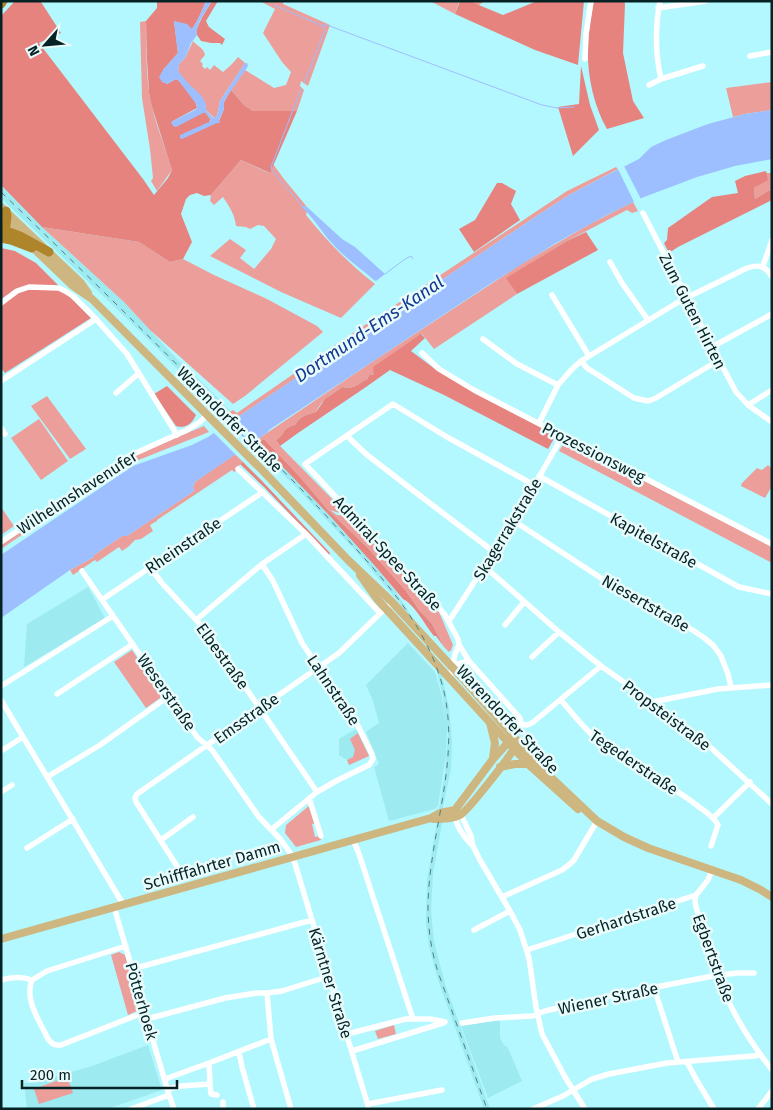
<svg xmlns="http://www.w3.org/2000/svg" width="773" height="1110" font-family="'Fira Sans',sans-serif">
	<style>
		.built { fill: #9eeaf1 }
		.green { fill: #ec9f9a }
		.forest { fill: #e7837e }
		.water { fill: #9dbeff }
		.pier { fill: #b3f8fe }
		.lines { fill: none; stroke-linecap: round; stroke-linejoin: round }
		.stream { stroke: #9dbeff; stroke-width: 1 }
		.minor { stroke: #fff; stroke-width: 5.5 }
		.major { stroke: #ceb680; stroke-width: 8 }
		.highway { stroke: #ae852b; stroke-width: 9 }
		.rail { stroke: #517f83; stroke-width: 1; stroke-dasharray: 6 6; stroke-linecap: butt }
		.labels { text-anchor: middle; stroke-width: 5; stroke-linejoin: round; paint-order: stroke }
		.street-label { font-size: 16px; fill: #052225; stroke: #eafbfc }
		.water-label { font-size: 18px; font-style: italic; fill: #123891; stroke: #eafbfc }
	</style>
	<rect width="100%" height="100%" fill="#b3f8fe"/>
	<path class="built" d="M1 186 42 227 124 302 177 359 211 391 230 411 229 412 232 415 227 420 150 341 1 198Z
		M260 442 330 516 375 566 396 592 420 629 434 657 443 680 449 708 452 740 451 769 443 806 442 824 433 873 431 911 434 941 445 984 490 1109H484L437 977 429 946 426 924 427 881 445 772 448 735 447 728 446 755 438 806 435 809 389 821 374 767 379 764 366 732 379 723 373 701 366 685 408 643 435 672 442 697 446 723 443 697 436 668 425 644 408 613 354 549 293 484 255 447Z
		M88 587 105 618 24 667 27 624Z
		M356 729 369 756 349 765 347 760 339 755V739Z
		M500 1020V1038L504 1045 508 1048 522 1081 488 1098 461 1026Z
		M148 1045 162 1090 107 1109H27L24 1083H34L92 1066Z"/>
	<path class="green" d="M260 1H283V4L330 25 308 86 301 81 300 86 304 90 297 111H253L244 105 231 90 245 70 274 88 286 85 291 72 282 62 263 33 275 9Z
		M430 1H485L473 9 459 2 455 14Z
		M146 21C147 49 145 79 152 107 157 128 166 149 172 170L157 191 151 181 153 178 150 149 142 98 140 22Z
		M193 41C197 46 204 48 205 55L200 61 203 64 202 66 205 69 207 67 210 70 214 65 223 72 232 64 238 57 245 63 220 101 217 116 214 118 206 110 196 91 190 86 178 72 179 64 185 58Z
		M772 82V110L745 114 733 117 726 88Z
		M241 160 269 173 273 164 284 179 307 207 303 206 307 211 306 215C327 241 349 264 375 284L341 318 281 292 210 256 230 239 246 250 240 258 254 269 271 249 276 239 264 226 258 225 250 229 246 227 236 226C235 215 229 206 223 197L214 205 210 201 211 195Z
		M616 167 618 169 569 195 535 217 235 419 229 412 233 410 237 413 341 341 567 191Z
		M766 173H772V190L768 191 755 199 754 188 767 180Z
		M633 202 638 211 632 213 627 210 567 241 507 278 517 294 434 349 422 334 374 375H369L367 380H365C355 386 355 389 342 387 332 394 321 400 316 412 306 415 300 416 295 425 281 428 287 433 276 440L280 446 346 513 342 514 330 510 337 515 350 516 390 557 439 612 453 645 451 650 449 652 444 647 432 624 419 610 406 591 367 547 327 509 300 477 264 439 259 442 258 439 369 364 523 263 590 224Z
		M42 227 139 242 170 262 183 259 214 275 267 299 317 326 323 332 245 396 233 404 150 330 124 302Z
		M47 396 86 449 70 459 31 406Z
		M39 419 68 461 41 480 11 438Z
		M204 426 209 432 131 463 110 475 108 473 110 471 130 457Z
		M566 440 772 547V563L559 451Z
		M235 454 243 462 236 468 237 470 234 472 232 470 157 520V521L150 525 153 531 141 539 135 540 128 547 122 551 119 547 97 562 95 560 73 575 70 570 94 557V555L122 536H127L194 491 193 487 195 482Z
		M768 465 772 469V486L765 498 741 486 742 483 757 468 762 470Z
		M102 478 103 480 1 549V545Z
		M1 507 14 526 1 535Z
		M132 650 163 696 146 708 114 662Z
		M358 733 369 756 349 765 347 760 353 757 355 750 350 739Z
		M310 805 316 823 312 824 315 837 320 836 321 840 296 847 285 833 286 825Z
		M119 952 125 955 139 1006 137 1011 128 1015 111 955Z
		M394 1025 396 1034 378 1039 375 1031Z
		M67 1077 73 1093 39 1104 34 1089Z"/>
	<path class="forest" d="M15 1H40L41 2 61 33 39 43 143 179 154 195 168 178 172 170 152 107 149 93 147 60 146 21 157 8V1H206C202 10 198 21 192 29L174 21 178 53 163 70 167 84 176 79 178 80C185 88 196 98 197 108L171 122 205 112 211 120 209 121 220 123 219 121 224 109V102L231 90 244 105 253 111H297L270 173 241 160 211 195 204 196 197 193 190 195 186 199 181 214 192 242 183 259 170 262 139 242 42 227 1 185V16Z
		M212 1H218L206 21 209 27 225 39 222 45 220 43H211L201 41C201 41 197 35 197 35 194 28 208 8 212 1Z
		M460 1H469L503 15 537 1H584L578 65 535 50 455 14Z
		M594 1H624L625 4 623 53 633 101 644 118 607 129C591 101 585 64 589 32 590 22 592 11 594 1Z
		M581 66 590 105 599 130 573 156 558 107 579 104Z
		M766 171 768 180 754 188 755 199 768 191 772 190V200L678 247 669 253 664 243 667 240 668 228 712 197 738 193 735 181 745 176Z
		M497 183H502L516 191 511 204 520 220 474 252 459 229 475 220Z
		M586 232 598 250 517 294 506 278 567 241Z
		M1 248 15 251 36 263 91 318 5 373 1 368Z
		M421 334 425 338 411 351 435 369 556 435 548 449 444 395 390 370 366 387 298 433 280 446 276 440C287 433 281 428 295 425 300 416 306 415 316 412L325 399 342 387C355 389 355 386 365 380H367L369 375H374L373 367Z
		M167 386 196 415C192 424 185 429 176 426L154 394Z
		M264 439 300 477 327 509 367 547 406 591 419 610 432 624 444 647 436 636H434C425 625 415 605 403 599L375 566 330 516 259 442Z
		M243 462 262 481 330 553 329 555 264 487 240 464Z"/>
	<path class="water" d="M206 1H212C206 11 195 24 197 35L191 43 185 58 179 64 178 71C182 76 185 80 189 84 196 91 208 99 206 110L213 118 217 116 220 101 245 63H247L248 66 226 98 224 102V109L219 120 220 123H217L182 139 180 138V135L209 122 211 120 205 112 176 127 173 126 171 122 195 110 197 108V105L178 80 176 79 167 84 162 82 159 77 163 70 178 53 174 21 187 24 192 29C198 21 202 10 206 1Z
		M772 110V159L735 166 697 177 644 197 603 217 556 243 490 284 269 430 268 432 195 482 193 487 194 491 127 536H122L94 555V557L70 570 1 618V555L133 466 192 445 208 437 535 217 569 195 607 175 639 159 651 147 666 140 708 124 745 114Z
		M303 206 307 207 342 239 355 247 385 274 376 281 374 280C360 268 344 257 332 243 322 233 312 215 301 207Z"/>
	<path class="pier" d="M623 164 642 201 635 204 617 167Z
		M233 417 258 442 254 445 229 420Z
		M227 421 252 446 237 456 212 431Z"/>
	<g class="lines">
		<path class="stream" d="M274 5 323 26 325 30 304 83
			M323 26 327 25 542 105 557 108 574 107
			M301 89 271 167 272 170 303 207
			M385 274 405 259 411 256 413 259"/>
		<path class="minor" d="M660 1C655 28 655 53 661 79
			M658 8 706 1
			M750 56 772 52
			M585 59 586 34 591 1
			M649 85 661 79 703 66
			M643 213 719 360 736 392 748 405 772 422
			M610 262 622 283 648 320
			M763 266 772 240
			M552 295 589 356
			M1 303 17 291 29 287 59 288 65 291 73 296 96 319 127 354 177 435
			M483 339 517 364 558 385
			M712 347 772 314
			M422 353 439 369 474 390 772 544
			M581 361 587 368 634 398 648 401 656 398 719 360
			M1 381 96 319
			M116 393 139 373
			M748 405 772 390
			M539 423 558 385 572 369 581 361 680 301 747 268C759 264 766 266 772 277
			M1 428 5 434
			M347 436 366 454 410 488 494 552
			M238 469 306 534 380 613
			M539 476 739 587 772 594
			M514 521 633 599 656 606 703 637 713 645 721 656 728 674 731 687
			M1 542 129 456 187 430 200 422 207 415
			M262 564 273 581 302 643 356 722 372 754 373 759 369 765 338 780 317 792
			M150 567 161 582 209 634 317 792 272 829
			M485 567 559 632 601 666 652 702 709 746 772 804
			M82 571 197 737 212 750 259 817 281 840 293 857 369 1109
			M103 599 263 492
			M196 620 262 564 306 534
			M449 621 514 521 563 435
			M505 625 524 602
			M532 657 559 632
			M452 667 458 664 469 661
			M450 678 455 654 459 645
			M1 686 113 616
			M57 694 133 644
			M1 700 123 904
			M561 700C573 714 585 730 600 742 631 766 668 782 699 807 706 812 714 817 718 825L711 846
			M652 702 718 689 772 685
			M521 724 527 725 532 723 601 666
			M514 736 521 724 520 718 469 661 459 645 458 639 445 615 436 604 305 464 393 404 447 437 534 485
			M1 751 23 737
			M47 777 100 745 169 696
			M1 792 12 785
			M309 798 321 836
			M459 813 461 815 471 836 473 846 480 860 510 911 520 930 529 958 536 1007 542 1034 565 1077 585 1109
			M455 815C456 827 464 837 472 845
			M713 818 750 782
			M161 840 193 817
			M353 840 358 851 413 1019
			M27 848 73 819
			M177 866 136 802 135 798 137 794 339 653 392 602
			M696 895 695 901 696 907C704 933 711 959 721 984 733 1015 751 1043 772 1070
			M502 897 562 870 570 864 574 860 597 821
			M114 907 169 1095 174 1109
			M474 930 510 911
			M527 950 696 895 708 880 712 870
			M132 969 312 920
			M1 980C12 977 21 976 32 980L47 971 126 946
			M32 980C24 999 39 1020 47 1037 50 1043 54 1046 61 1045L145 1012
			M654 988 678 1062
			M267 993 271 1039 291 1109
			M147 1019 225 998 257 993H267L282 991 330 976
			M462 1023 495 1018 532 1016 545 1011 610 996 718 975 738 973H754
			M347 1034 406 1019H430L445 1022
			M352 1051 443 1023
			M239 1052 242 1067 254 1109
			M687 1062 696 1079 714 1109
			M209 1063 210 1084
			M165 1079 209 1063 271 1039
			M168 1089 181 1086 210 1084 211 1094 217 1095
			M223 1102V1109
			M368 1104 442 1090
			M131 1109 169 1095
			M533 1109 563 1096 592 1079 609 1074 667 1063 753 1056 760 1055
			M758 1109 772 1091"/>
		<path class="major" d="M1 207 81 283 88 293
			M1 217 20 236
			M28 243 73 286 92 299 263 471 348 560 392 602 465 681 542 769 597 821 624 837 648 848 741 880 761 890 772 897
			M360 575 377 599 528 764 578 809
			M490 723 495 743 493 758
			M500 767 515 764H528
			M433 819C441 819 453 819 460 815 467 812 512 754 514 748 514 746 514 745 514 744
			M1 939 431 818 440 813 455 810 493 759 514 736"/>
		<path class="highway" d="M1 4 3 1
			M1 229 20 236 49 252
			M1 229 6 225 7 216 6 211
			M1 238 11 240 32 248"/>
		<path class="rail" d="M1 192C75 263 148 335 220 408 263 451 307 493 347 539 390 586 431 632 445 696 459 767 429 835 428 906 428 928 431 950 438 972L487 1109"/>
	</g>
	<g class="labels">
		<g class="street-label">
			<text transform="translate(693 311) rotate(63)" y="6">Zum Guten Hirten</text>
			<text transform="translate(230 419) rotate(45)" y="6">Warendorfer Straße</text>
			<text transform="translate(594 452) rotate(27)" y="6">Prozessionsweg</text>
			<text transform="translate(77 492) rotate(-33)" y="6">Wilhelmshavenufer</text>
			<text transform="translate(507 529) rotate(-59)" y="6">Skagerrakstraße</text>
			<text transform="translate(654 540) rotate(29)" y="6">Kapitelstraße</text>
			<text transform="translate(183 545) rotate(-34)" y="6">Rheinstraße</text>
			<text transform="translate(388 553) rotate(47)" y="6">Admiral-Spee-Straße</text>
			<text transform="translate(646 603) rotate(30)" y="6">Niesertstraße</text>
			<text transform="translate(223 656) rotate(54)" y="6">Elbestraße</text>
			<text transform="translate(334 690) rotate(56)" y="6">Lahnstraße</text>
			<text transform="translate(167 692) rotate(55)" y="6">Weserstraße</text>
			<text transform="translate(667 715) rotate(37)" y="6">Propsteistraße</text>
			<text transform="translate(246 718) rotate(-35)" y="6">Emsstraße</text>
			<text transform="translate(508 719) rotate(47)" y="6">Warendorfer Straße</text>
			<text transform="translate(634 762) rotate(34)" y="6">Tegederstraße</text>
			<text transform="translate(212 865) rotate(-16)" y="6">Schifffahrter Damm</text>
			<text transform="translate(626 918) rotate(-18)" y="6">Gerhardstraße</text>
			<text transform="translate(714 958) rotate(70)" y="6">Egbertstraße</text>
			<text transform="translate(331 983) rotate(73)" y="6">Kärntner Straße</text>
			<text transform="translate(608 998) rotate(-12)" y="6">Wiener Straße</text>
			<text transform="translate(142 1001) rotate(74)" y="6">Pötterhoek</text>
		</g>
		<g class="water-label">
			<text transform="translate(369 329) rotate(-34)" y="6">Dortmund-Ems-Kanal</text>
		</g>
	</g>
	<rect width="773" height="1110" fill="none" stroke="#052225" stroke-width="5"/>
	<g transform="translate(45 45) rotate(243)" stroke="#eafbfc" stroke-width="4" paint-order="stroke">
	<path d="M0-4L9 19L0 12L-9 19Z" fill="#052225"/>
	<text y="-8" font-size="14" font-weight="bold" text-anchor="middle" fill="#052225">N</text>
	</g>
	<path d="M22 1080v8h155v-8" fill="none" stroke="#052225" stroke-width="2.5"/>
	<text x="30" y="1080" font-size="15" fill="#052225" stroke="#eafbfc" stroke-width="4" paint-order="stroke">200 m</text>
</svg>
